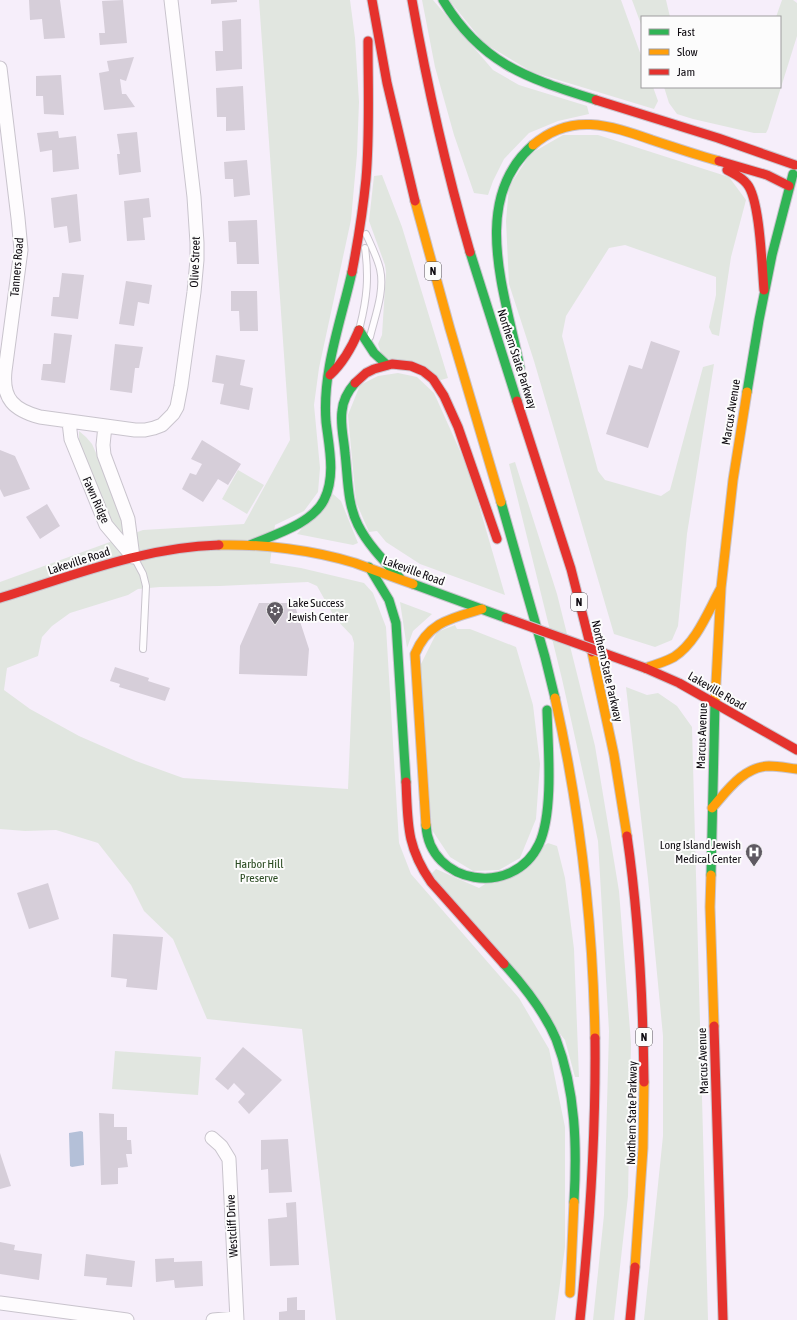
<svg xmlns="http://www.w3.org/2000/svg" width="797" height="1320" font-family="'Asap Condensed',sans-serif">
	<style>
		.green { fill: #e1e6e0; fill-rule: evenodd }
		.water { fill: #b4c0d8 }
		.building { fill: #d6ced9 }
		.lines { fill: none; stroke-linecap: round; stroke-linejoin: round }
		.lane-casing { stroke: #c9c4cd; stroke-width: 8 }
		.street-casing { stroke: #c9c4cd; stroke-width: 15 }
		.fast-casing { stroke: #c9c4cd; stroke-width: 11 }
		.slow-casing { stroke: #c9c4cd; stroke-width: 11 }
		.jam-casing { stroke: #c9c4cd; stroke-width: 11 }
		.lane { stroke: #fefcfe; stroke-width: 6 }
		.street { stroke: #fefcfe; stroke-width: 13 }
		.fast { stroke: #30b455; stroke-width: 9 }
		.slow { stroke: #ff9f0a; stroke-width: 9 }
		.jam { stroke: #e5322d; stroke-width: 9 }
		.jam-bridge-casing { stroke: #c9c4cd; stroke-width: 11; stroke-linecap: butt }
		.jam-bridge { stroke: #e5322d; stroke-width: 9 }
		.labels { text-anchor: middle; stroke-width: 4; stroke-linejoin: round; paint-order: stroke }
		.shield { fill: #fcfcfc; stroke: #555357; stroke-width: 1 }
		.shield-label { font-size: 11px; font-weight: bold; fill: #0e0a10 }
		.street-label { font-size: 12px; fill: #0e0a10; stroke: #fcfcfc }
		.poi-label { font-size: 12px; fill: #0e0a10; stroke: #fcfcfc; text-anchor: start }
		.park-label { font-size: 12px; fill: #294a20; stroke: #fcfcfc }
	</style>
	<rect width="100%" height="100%" fill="#f6eefa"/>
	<path class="green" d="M259 0H350L355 38 359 102 357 154 351 220 319 368 314 405 320 468 318 492 304 511 275 525 270 563 301 568 364 583 373 593 386 627 399 843 411 874 519 998 549 1049 565 1127V1247L555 1320H336L302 1029 207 1019 173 939 144 911 131 885 98 843 56 830 25 831 0 829V582L143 530 244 524 290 440ZM308 582 317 586 335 618 352 636 354 643 348 789 183 778 136 761 79 736 30 709 4 690 7 668 38 656 42 637 52 626 70 613 128 595 138 589 160 587 220 586Z
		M422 0H433L493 70 519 85 587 106 589 114 558 121 529 133 504 159 493 181 488 195 474 193 454 135 435 67Z
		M449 0H621L642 58V87H653L658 101 654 109 532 72 484 43Z
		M632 0H666L670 17H642V27Z
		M782 0H793L797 3V36L768 129 766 133H754L693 119 677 114 669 103 664 87H780V17H776Z
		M563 135H598L729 177 746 200 731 257 719 336 712 334 709 327 716 295V277L625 245 609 248 566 316 562 336 598 471 605 480 661 496 670 490 703 367 714 364 687 534 678 626 672 640 655 647 614 634 534 361 509 284 506 221 509 187 530 154Z
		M382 175 402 227 448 378 441 380 382 356 378 344 382 335 386 272 385 265 369 221 374 176Z
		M398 373 417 377 434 393 469 471 505 595 420 564 386 542 377 531 369 532 356 502 348 415 360 385 378 376Z
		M79 431 86 437 92 444C102 467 125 510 123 533L116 529 108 519 79 443Z
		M515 462 557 594 595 746 619 891 631 1043 628 1196 614 1320H593L604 1215 609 1031 598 841 562 679 509 464Z
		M238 470 264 485 247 514 222 499Z
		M333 494 341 501 358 543 353 545 297 534Z
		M400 602 432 614 413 631 407 648Z
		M455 625 457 629H470L516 647 533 705 540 764 536 819 520 858 499 870 473 871 450 857 432 830 420 666 437 632Z
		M626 687 647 695 658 693 677 706 692 727 708 1320H644L663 1136V1036L648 879Z
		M548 843 557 846 565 878 574 949 579 1077H575L565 1040 431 874 436 869 479 888Z
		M115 1051 201 1057 198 1095 112 1089Z"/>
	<path class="water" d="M81 1131 83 1132 84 1165 72 1167 70 1166 69 1133Z"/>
	<path class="building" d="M29 0H60L65 38 44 39 42 19 30 20Z
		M123 0 127 43 100 45 99 33H105L102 1Z
		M211 0H237V2L211 4Z
		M241 19 242 69 216 71 215 51H223L222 21Z
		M134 57 126 81 120 79 122 94H126L135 107 104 110 99 73 109 71 107 61Z
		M61 75 64 115 44 114 43 96H36V76Z
		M243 86 245 130 226 131V117H217L216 88Z
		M58 131 59 138 76 136 79 169 53 172 52 150 40 152 37 133Z
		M137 132 141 172 119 175 117 154H120L117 134Z
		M247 160 250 195 234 197 233 179H225L224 162Z
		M77 194 81 241 69 243 67 226 54 228 51 198Z
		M149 198 151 217 143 218 145 240 127 241 124 201Z
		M257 220 259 264H237L236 242H229L228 221Z
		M62 273 84 275 78 319 51 316 53 297H59Z
		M126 281 152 285 149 304 138 302 134 326 119 324Z
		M231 291H257L258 331H240L239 311H231Z
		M54 333 72 335 65 383 41 380 43 364H51Z
		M651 341 680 351 648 448 606 434 629 365 642 369Z
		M115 344 143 347 139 368H135L132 393 110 390Z
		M216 355 245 360 240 385 253 388 249 410 220 404 224 384 212 382Z
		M202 440 241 464 228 485 218 479 203 502 182 489 190 473 196 475 202 464 191 459Z
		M0 450 15 456 30 489 4 497 0 489Z
		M47 504 60 526 40 539 26 517Z
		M259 603H294L309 649 307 676 239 674 240 646Z
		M115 667 149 678 148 681 170 688 165 701 119 687 120 684 110 681Z
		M48 883 59 919 29 929 17 893Z
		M113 934 163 937 157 990 126 987 127 979 111 977Z
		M243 1047 282 1080 249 1114 238 1102 245 1094 234 1083 228 1090 215 1079Z
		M99 1113 114 1114V1127H127V1140H131L132 1154H126L128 1167 118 1168V1184L101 1185Z
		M288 1139 292 1192 269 1193 268 1169 261 1170V1140Z
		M0 1153 11 1186 0 1189Z
		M296 1202 299 1265 270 1266 268 1219 287 1217 286 1203Z
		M0 1242 15 1245 14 1250 42 1254 39 1280 0 1274Z
		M86 1254 135 1261 132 1287 106 1285 107 1278 84 1276Z
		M174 1258V1262L202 1261 203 1286 175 1288 174 1280 156 1282 155 1259Z
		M297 1297V1310H305V1320H279V1312L287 1311V1298Z"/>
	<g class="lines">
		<g class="lane-casing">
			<path id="lane" d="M366 234C371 245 377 257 380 269 385 291 375 316 370 337
				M360 326C367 298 369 277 365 248
				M135 559 143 574 146 586 143 649"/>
		</g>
		<g class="street-casing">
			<path id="street" d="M0 68 18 218 21 250 5 371C2 399 14 410 40 417L135 430H145L154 428 162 425 173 414 177 407 181 386 194 292 197 260V243L194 197 171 0
				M69 422 71 439 106 525 133 557
				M105 426 103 445 104 455 128 519 133 557
				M212 1138 221 1146 229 1159 237 1320
				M0 1303 127 1320
				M213 1320 236 1318"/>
		</g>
		<g class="fast-casing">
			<path id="fast" d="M443 0C482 65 528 78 596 100
				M470 252 517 401
				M359 330 374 353 387 365
				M520 368C507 298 468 201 533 145
				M355 383C348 391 343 400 342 411 340 425 344 439 345 453 348 478 347 503 358 525 368 545 385 562 400 578
				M747 392 759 320 772 255 793 174
				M501 502 545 657 555 698
				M250 545C273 535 312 524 324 500 336 476 329 447 326 422 322 371 341 321 352 272
				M369 567 389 600 396 623 406 782
				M413 584 506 618
				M426 825C429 885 514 898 539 844 554 812 548 746 547 710
				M711 875 715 702
				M504 964C524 986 544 1011 556 1039 576 1091 577 1147 574 1202"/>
		</g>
		<g class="slow-casing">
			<path id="slow" d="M533 145C571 112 609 125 652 140 674 147 696 155 719 161
				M415 201 450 329 501 502
				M219 545C263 544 313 550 355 563 374 570 393 577 413 584
				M592 652 614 755 627 836
				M645 668C655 665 665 662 674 657 697 642 708 611 721 588
				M555 698C580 810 593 923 595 1038
				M715 702 721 588 733 480 747 392
				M712 808C727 791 743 767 769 766 778 766 788 768 797 769
				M426 825 415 654C428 622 452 618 482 609
				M711 875 710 907 714 1026
				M635 1267 643 1148 644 1082
				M570 1293 574 1202"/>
		</g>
		<g class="jam-casing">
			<path id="jam" d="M372 0 387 83 415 201
				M412 0C427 85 446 169 470 252
				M596 100 718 138 795 165
				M719 161 767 175 789 186
				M727 170C734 174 742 177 747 184 760 199 762 268 764 290
				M352 272C358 241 363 210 366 179 370 133 368 87 368 41
				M330 375C344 362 352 347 359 330
				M355 383 366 373 374 369 392 364 411 366 423 371 433 379 444 396 458 427 497 539
				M517 401 571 569 592 652
				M0 598C72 576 143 547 219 545
				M645 668 679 683 797 750
				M406 782C408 823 406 846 431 882L504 964
				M627 836C639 918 643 1000 644 1082
				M714 1026 723 1320
				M580 1320C590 1226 596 1132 595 1038
				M630 1320 635 1267"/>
		</g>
		<use href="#lane" class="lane"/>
		<use href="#street" class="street"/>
		<use href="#fast" class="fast"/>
		<use href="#slow" class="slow"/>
		<use href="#jam" class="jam"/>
		<g class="jam-bridge-casing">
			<path id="jam-bridge" d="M506 618 645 668"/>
		</g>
		<use href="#jam-bridge" class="jam-bridge"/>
	</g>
	<defs>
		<g id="synagogue-pin" transform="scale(0.9)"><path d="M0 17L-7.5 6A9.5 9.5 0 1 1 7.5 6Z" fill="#5f5a62" stroke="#fcfcfc"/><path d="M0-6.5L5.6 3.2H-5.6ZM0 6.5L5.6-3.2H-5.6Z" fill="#fff"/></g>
		<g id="hospital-pin" transform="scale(0.9)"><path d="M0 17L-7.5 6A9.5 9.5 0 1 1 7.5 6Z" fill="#5f5a62" stroke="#fcfcfc"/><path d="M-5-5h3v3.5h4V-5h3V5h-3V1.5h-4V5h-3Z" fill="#fff"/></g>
	</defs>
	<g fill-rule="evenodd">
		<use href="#synagogue-pin" x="275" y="610"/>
		<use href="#hospital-pin" x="754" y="852"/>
	</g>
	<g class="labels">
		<g class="shield">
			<rect x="425" y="262" width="16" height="18" rx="3"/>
			<rect x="571" y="593" width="16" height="18" rx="3"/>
			<rect x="636" y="1028" width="16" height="18" rx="3"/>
		</g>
		<g class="shield-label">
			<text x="433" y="275">N</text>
			<text x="579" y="606">N</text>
			<text x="644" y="1041">N</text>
		</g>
		<g class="street-label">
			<text transform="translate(195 262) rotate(-88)" y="4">Olive Street</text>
			<text transform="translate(17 267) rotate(-85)" y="4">Tanners Road</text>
			<text transform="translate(517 359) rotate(72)" y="4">Northern State Parkway</text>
			<text transform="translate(731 412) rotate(-81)" y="4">Marcus Avenue</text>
			<text transform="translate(96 500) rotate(66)" y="4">Fawn Ridge</text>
			<text transform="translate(79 561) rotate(-18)" y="4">Lakeville Road</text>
			<text transform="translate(414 571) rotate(20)" y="4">Lakeville Road</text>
			<text transform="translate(607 671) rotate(77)" y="4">Northern State Parkway</text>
			<text transform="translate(717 691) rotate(30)" y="4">Lakeville Road</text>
			<text transform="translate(702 736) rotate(-88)" y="4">Marcus Avenue</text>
			<text transform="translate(703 1061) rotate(-92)" y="4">Marcus Avenue</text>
			<text transform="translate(632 1113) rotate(-89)" y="4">Northern State Parkway</text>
			<text transform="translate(232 1226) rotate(-93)" y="4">Westcliff Drive</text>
		</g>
		<g class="poi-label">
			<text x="288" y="607">Lake Success<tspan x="288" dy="14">Jewish Center</tspan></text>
			<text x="741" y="849" text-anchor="end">Long Island Jewish<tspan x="741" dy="14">Medical Center</tspan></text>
		</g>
		<g class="park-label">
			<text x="259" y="868">Harbor Hill<tspan x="259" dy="14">Preserve</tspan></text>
		</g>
	</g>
	<rect x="641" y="16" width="140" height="72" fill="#fcfcfc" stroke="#9d9b9e"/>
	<rect x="649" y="29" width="20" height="6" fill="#30b455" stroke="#9d9b9e"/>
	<text x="677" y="36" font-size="12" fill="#0e0a10">Fast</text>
	<rect x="649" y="49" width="20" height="6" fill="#ff9f0a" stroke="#9d9b9e"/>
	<text x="677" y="56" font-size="12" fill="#0e0a10">Slow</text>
	<rect x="649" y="69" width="20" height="6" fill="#e5322d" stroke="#9d9b9e"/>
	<text x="677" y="76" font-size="12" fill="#0e0a10">Jam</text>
</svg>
